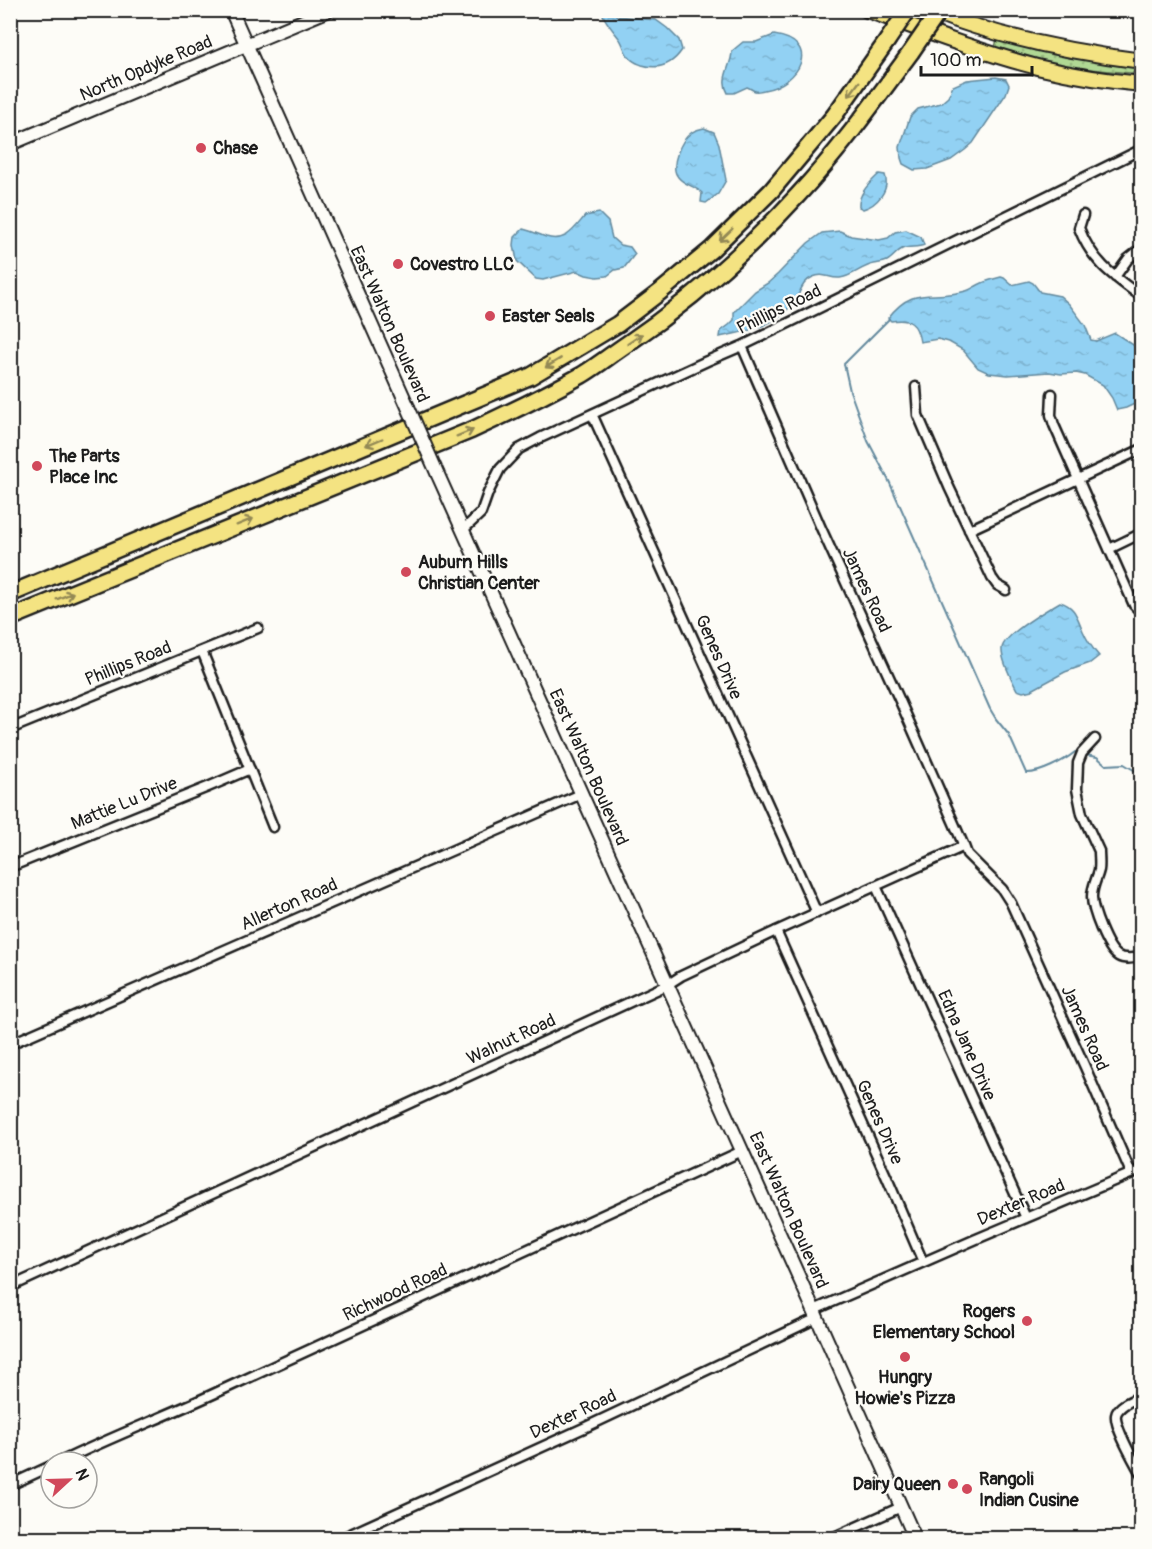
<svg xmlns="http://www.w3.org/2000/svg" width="1152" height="1549" font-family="Pangolin,sans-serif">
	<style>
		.grass { fill: url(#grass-dots); stroke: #667a58; stroke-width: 1.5 }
		.water { fill: url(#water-ripples); stroke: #63899d; stroke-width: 1.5 }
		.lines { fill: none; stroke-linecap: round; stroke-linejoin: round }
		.stream { stroke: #63899d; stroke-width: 2 }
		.minor-casing { stroke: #1c1c1c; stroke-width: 13 }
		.secondary-casing { stroke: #1c1c1c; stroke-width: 16 }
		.primary-casing { stroke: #1c1c1c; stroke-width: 18 }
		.motorway-casing { stroke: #1c1c1c; stroke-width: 20 }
		.minor { stroke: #fdfcf7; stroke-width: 8 }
		.secondary { stroke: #fdfcf7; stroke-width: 12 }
		.primary { stroke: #f4e382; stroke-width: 14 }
		.motorway { stroke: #f4e382; stroke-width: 15 }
		.secondary-bridge-casing { stroke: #1c1c1c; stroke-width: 16; stroke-linecap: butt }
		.motorway-bridge-casing { stroke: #1c1c1c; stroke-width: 20; stroke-linecap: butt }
		.secondary-bridge { stroke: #fdfcf7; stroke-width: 12 }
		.motorway-bridge { stroke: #f4e382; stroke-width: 15 }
		.oneway { stroke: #938954 }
		.poi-dot { fill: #d1495b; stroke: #fdfcf7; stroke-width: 2 }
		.labels { text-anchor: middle; stroke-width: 4.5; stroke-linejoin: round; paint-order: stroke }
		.street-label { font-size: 18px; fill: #1c1c1c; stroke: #fdfcf7 }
		.poi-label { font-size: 18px; font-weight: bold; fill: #1c1c1c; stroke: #fdfcf7; text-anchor: start }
	</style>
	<defs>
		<pattern id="grass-dots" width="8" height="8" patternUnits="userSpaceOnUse" patternTransform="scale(1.5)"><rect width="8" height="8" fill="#b0d894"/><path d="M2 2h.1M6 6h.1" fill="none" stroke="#97b97f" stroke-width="1.8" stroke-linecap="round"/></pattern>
		<pattern id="water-ripples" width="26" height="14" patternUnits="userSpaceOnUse" patternTransform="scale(1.5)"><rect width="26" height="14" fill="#92d1f3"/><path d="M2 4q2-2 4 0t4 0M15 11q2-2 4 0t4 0" fill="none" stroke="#7db3d0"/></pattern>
	</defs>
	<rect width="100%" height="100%" fill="#fdfcf7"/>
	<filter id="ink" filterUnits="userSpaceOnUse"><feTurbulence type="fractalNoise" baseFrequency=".0167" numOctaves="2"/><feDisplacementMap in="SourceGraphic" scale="12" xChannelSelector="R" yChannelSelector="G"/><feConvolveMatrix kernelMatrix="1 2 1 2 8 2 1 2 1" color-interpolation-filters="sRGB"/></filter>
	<g filter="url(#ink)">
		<path class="grass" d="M997 39 1141 67V74L1068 67 995 48Z"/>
		<path class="water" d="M605 11H612L617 16 656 20 667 28 679 40 682 50C672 65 659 70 642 65 637 63 633 62 630 58 624 53 624 44 619 38 613 30 607 24 603 15Z
			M774 35C822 42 800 84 764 90 763 90 756 92 755 91 752 90 750 88 747 87L734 93H728C719 78 732 66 732 51L743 42H756Z
			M996 77 1006 79 1009 85 1006 94 973 143 965 150 951 160 927 169 914 170 903 164 901 158 900 147 910 117 918 109 941 103 948 97 953 86 967 80Z
			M704 128 714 132 719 144 726 180 718 194 706 203 701 202 702 193C695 186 684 185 678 177 669 166 681 140 691 133 694 130 700 129 704 128Z
			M879 174 885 175C890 190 877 205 863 209L859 207C858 193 870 183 879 174Z
			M599 213 608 222 612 238 620 245 630 247 635 254 624 268 615 270 607 276 597 277 586 275 577 271 543 280 536 279 517 261 514 245 515 237 523 229C531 231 538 234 546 237 566 243 574 229 585 216Z
			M906 230 921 237 924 245C917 248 909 246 902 249 896 252 893 258 887 261 883 263 879 263 874 264 862 266 852 277 840 278 829 279 824 272 813 277 800 282 800 297 791 306 770 328 748 331 720 337L721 331 729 325 734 320V312L755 291 768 283 778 274 808 243 822 233 840 231 851 236 879 240 888 238 895 232Z
			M1001 277 1004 278 1012 285 1029 281 1033 283 1040 292 1060 296 1069 304 1085 325 1091 340 1096 341 1115 333 1141 350V401L1126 408 1117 410 1112 398 1103 385 1085 375 1076 373 1061 374 1049 372 1008 375 989 373 978 368 963 350 949 342 938 339 920 342C917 323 910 318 891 321L888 318C914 284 931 301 966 291 970 290 974 287 978 285 985 281 993 279 1001 277Z
			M1060 602C1075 606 1077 617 1083 631 1087 640 1092 648 1099 656L1090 663 1065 672 1032 690 1023 692 1017 690C1012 680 1001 660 1002 649 1002 636 1048 609 1060 602Z"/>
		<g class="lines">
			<path class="stream" d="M889 319 844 364 850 391 868 441 889 481 990 709 996 719 1009 735 1026 773C1039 774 1064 761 1075 752H1080
				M1085 755 1097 757 1106 765 1124 764 1142 775"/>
			<g class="minor-casing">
				<path id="minor" d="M1083 215 1079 228C1092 262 1113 276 1142 297
					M1115 277 1128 259 1142 248
					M742 346 821 528 900 701 964 846 967 854 1002 889 1011 903 1085 1067 1131 1173
					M916 387 918 415 949 487 992 578 997 585 1006 590
					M1052 394 1051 415 1054 425 1134 605 1142 613
					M592 414 817 913
					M463 530 481 513 488 493 500 469 519 449 540 438 707 361 742 346 1142 149
					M969 530 1142 449
					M1109 549 1142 533
					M202 651 273 827
					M10 729 258 628
					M1095 739 1082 753 1078 763 1077 789 1082 814 1099 851C1099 857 1100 864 1099 870 1097 879 1092 886 1092 897 1092 910 1107 949 1118 956 1125 960 1134 958 1142 957
					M10 867 208 787 250 769
					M876 886 1026 1218
					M776 931 887 1178 923 1262
					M10 1044 581 794
					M10 1287 667 985 681 976 776 931 964 846
					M814 1310 974 1240 1142 1169
					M1142 1396C1133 1400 1118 1405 1116 1415 1114 1427 1136 1464 1142 1476
					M60 1462C113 1436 169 1415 222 1390 395 1309 569 1231 742 1151
					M10 1485 51 1466
					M342 1538 586 1427 817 1318
					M832 1538 901 1507"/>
			</g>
			<g class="secondary-casing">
				<path id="secondary" d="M231 10 408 407
					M10 144 329 10
					M438 475 811 1304 915 1538"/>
			</g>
			<g class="primary-casing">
				<path id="primary" d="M867 10C923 30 979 52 1037 67 1071 75 1106 81 1142 84
					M929 10C997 37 1069 52 1142 61"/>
			</g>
			<g class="motorway-casing">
				<path id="motorway" d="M10 594 531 376 618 324 660 292 712 249 771 191 834 116 887 41
					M10 618 472 430C509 413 546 395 582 375 597 366 612 354 627 344 690 301 747 251 798 195 839 151 875 101 911 52"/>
			</g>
			<use href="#minor" class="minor"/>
			<use href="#secondary" class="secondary"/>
			<use href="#primary" class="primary"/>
			<use href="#motorway" class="motorway"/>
			<g class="secondary-bridge-casing">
				<path id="secondary-bridge" d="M408 407 438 475"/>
			</g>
			<g class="motorway-bridge-casing">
				<path id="motorway-bridge" d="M887 41 908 10
					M911 52 940 10"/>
			</g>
			<use href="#secondary-bridge" class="secondary-bridge"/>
			<use href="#motorway-bridge" class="motorway-bridge"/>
		</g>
		<defs><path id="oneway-shaft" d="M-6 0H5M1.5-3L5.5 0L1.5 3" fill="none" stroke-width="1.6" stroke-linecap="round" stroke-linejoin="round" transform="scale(1.5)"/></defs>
		<g class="oneway">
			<use href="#oneway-shaft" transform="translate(854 89) rotate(126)"/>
			<use href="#oneway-shaft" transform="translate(726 235) rotate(136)"/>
			<use href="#oneway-shaft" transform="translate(635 339) rotate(-34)"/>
			<use href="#oneway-shaft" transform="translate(553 363) rotate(149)"/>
			<use href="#oneway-shaft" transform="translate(465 433) rotate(-22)"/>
			<use href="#oneway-shaft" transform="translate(374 442) rotate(157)"/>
			<use href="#oneway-shaft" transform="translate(245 522) rotate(-22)"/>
			<use href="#oneway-shaft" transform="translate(65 596) rotate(-22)"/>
		</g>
	</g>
	<g class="poi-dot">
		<circle cx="201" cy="148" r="6"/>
		<circle cx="398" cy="264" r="6"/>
		<circle cx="490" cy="316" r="6"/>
		<circle cx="37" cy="466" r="6"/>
		<circle cx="406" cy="572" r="6"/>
		<circle cx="1027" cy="1321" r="6"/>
		<circle cx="905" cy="1357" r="6"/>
		<circle cx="953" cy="1484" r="6"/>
		<circle cx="967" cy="1489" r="6"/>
	</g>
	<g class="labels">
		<g class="street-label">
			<text transform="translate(146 68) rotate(-23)" y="6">North Opdyke Road</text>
			<text transform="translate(779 309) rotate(-26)" y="6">Phillips Road</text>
			<text transform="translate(390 324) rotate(66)" y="6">East Walton Boulevard</text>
			<text transform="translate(867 590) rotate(65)" y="6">James Road</text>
			<text transform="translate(719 657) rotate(66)" y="6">Genes Drive</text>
			<text transform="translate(128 663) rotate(-22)" y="6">Phillips Road</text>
			<text transform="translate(589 767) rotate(66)" y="6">East Walton Boulevard</text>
			<text transform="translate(124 803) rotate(-22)" y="6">Mattie Lu Drive</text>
			<text transform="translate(289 904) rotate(-24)" y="6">Allerton Road</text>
			<text transform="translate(1085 1028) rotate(66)" y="6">James Road</text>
			<text transform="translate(511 1039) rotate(-25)" y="6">Walnut Road</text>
			<text transform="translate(967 1045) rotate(66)" y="6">Edna Jane Drive</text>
			<text transform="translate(880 1122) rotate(66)" y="6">Genes Drive</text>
			<text transform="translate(1021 1202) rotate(-23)" y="6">Dexter Road</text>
			<text transform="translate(789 1210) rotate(66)" y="6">East Walton Boulevard</text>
			<text transform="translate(395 1292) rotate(-25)" y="6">Richwood Road</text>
			<text transform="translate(573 1414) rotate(-25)" y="6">Dexter Road</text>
		</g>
		<g class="poi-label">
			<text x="213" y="154">Chase</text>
			<text x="410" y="270">Covestro LLC</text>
			<text x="502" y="322">Easter Seals</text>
			<text x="49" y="462">The Parts<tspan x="49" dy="21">Place Inc</tspan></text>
			<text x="418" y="568">Auburn Hills<tspan x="418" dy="21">Christian Center</tspan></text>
			<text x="1015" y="1317" text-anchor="end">Rogers<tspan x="1015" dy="21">Elementary School</tspan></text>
			<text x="905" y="1383" text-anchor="middle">Hungry<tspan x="905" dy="21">Howie's Pizza</tspan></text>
			<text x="979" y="1485">Rangoli<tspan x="979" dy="21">Indian Cusine</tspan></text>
			<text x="941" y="1490" text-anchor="end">Dairy Queen</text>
		</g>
	</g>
	<rect width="1152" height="1549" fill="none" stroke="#fdfcf7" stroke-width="36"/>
	<rect x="18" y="18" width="1116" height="1513" fill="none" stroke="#1c1c1c" stroke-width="2" filter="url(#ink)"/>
	<g transform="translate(69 1480) rotate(68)"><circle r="28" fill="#fdfcf7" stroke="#a3a29f" stroke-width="1.5"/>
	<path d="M0-4.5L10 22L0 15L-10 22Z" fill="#d1495b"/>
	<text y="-9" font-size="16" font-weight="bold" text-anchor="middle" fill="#1c1c1c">N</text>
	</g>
	<path d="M921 66v9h111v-9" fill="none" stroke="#1c1c1c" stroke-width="3"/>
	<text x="930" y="66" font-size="18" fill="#1c1c1c" stroke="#fdfcf7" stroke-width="4.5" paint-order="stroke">100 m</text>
</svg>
